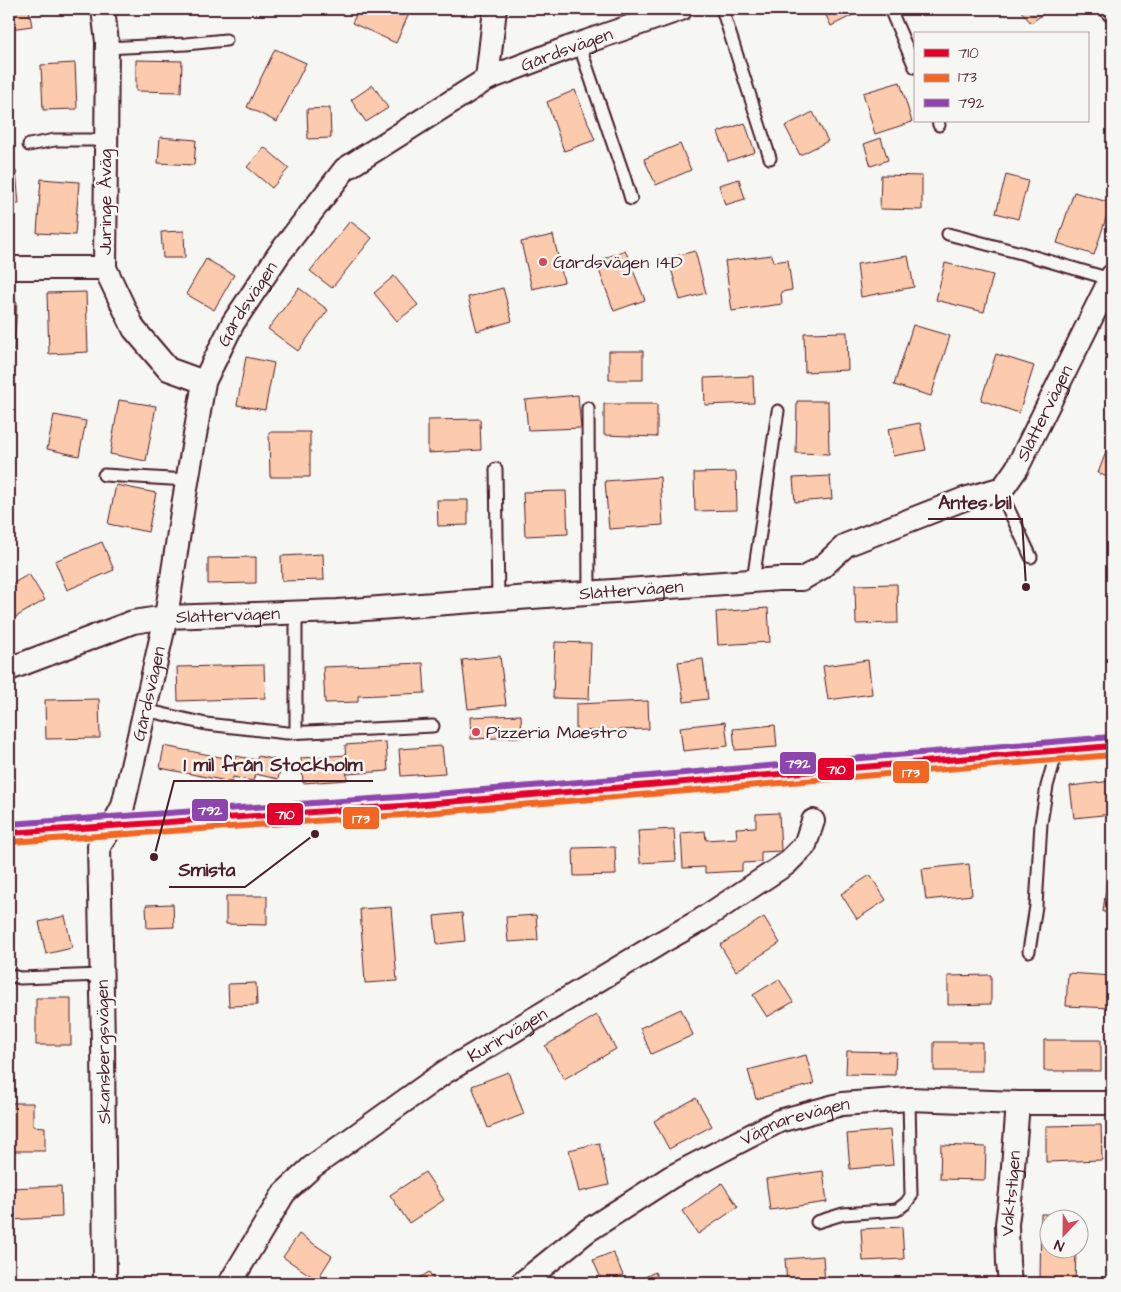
<svg xmlns="http://www.w3.org/2000/svg" width="1121" height="1292" font-family="'Architects Daughter',sans-serif">
	<style>
		.building { fill: #fccaac; stroke: #4a1f2b }
		.lines { fill: none; stroke-linecap: round; stroke-linejoin: round }
		.service-casing { stroke: #4a1f2b; stroke-width: 15 }
		.minor-casing { stroke: #4a1f2b; stroke-width: 26 }
		.service { stroke: #f6f6f2; stroke-width: 11 }
		.minor { stroke: #f6f6f2; stroke-width: 22 }
		.bus-1-casing { stroke: #f6f6f2; stroke-width: 10 }
		.bus-2-casing { stroke: #f6f6f2; stroke-width: 10 }
		.bus-3-casing { stroke: #f6f6f2; stroke-width: 10 }
		.bus-1 { stroke: #e4002b; stroke-width: 6 }
		.bus-2 { stroke: #f26522; stroke-width: 6 }
		.bus-3 { stroke: #8e44ad; stroke-width: 6 }
		.poi-dot { fill: #d1495b; stroke: #f6f6f2; stroke-width: 2 }
		.labels { text-anchor: middle; stroke-width: 5; stroke-linejoin: round; paint-order: stroke }
		.street-label { font-size: 18px; fill: #4a1f2b; stroke: #f6f6f2 }
		.poi-label { font-size: 18px; fill: #4a1f2b; stroke: #f6f6f2; text-anchor: start }
		.leader { fill: none; stroke: #4a1f2b; stroke-width: 2 }
		.callout-dot { fill: #4a1f2b; stroke: #f6f6f2; stroke-width: 2 }
		.callout-label { font-size: 19px; text-anchor: middle; font-weight: bold; fill: #4a1f2b; stroke: #f6f6f2; stroke-width: 5; stroke-linejoin: round; paint-order: stroke }
		.line-badge { stroke: #f6f6f2; stroke-width: 2 }
		.badge-label { font-size: 14px; text-anchor: middle; font-weight: bold; fill: #fff }
	</style>
	<rect width="100%" height="100%" fill="#f6f6f2"/>
	<filter id="ink" filterUnits="userSpaceOnUse"><feTurbulence type="fractalNoise" baseFrequency=".02" numOctaves="2"/><feDisplacementMap in="SourceGraphic" scale="10" xChannelSelector="R" yChannelSelector="G"/><feConvolveMatrix kernelMatrix="1 2 1 2 8 2 1 2 1" color-interpolation-filters="sRGB"/></filter>
	<g filter="url(#ink)">
		<path class="building" d="M9 9H29L32 26 10 29Z
			M140 9H182V14L140 13Z
			M359 9H411L396 43 352 23Z
			M823 9H865L831 26Z
			M1019 9H1050L1031 23Z
			M275 49 306 63 277 122 247 107Z
			M136 60 182 61 181 92 136 91Z
			M75 63 77 109 43 110 41 65Z
			M900 82 912 122 875 134 863 93Z
			M373 85 388 108 366 122 351 100Z
			M575 90 595 140 564 151 547 102Z
			M330 108 331 138 308 139 307 109Z
			M813 112 828 141 800 155 785 126Z
			M745 123 755 152 728 161 718 132Z
			M160 137 196 140 194 165 158 163Z
			M881 138 888 160 871 166 864 144Z
			M680 144 691 170 656 185 644 159Z
			M264 147 289 168 272 188 247 167Z
			M9 171H16L19 204 9 205Z
			M881 175 922 176V210L880 209Z
			M1006 175 1028 181 1018 219 996 213Z
			M41 179 79 182 75 235 37 233Z
			M739 179 745 199 725 205 719 185Z
			M1074 192 1111 203 1094 255 1057 243Z
			M350 221 372 238 332 288 310 271Z
			M184 231 185 258H163L161 232Z
			M553 235 564 282 532 289 521 242Z
			M625 250 645 300 614 311 596 262Z
			M695 251 706 293 680 300 668 258Z
			M772 255 773 262 788 260 792 290 781 292 782 304 732 311 725 261Z
			M908 256 914 287 861 297 857 264Z
			M206 259 234 275 214 310 186 294Z
			M945 263 993 275 984 312 936 300Z
			M394 276 418 305 397 321 374 293Z
			M299 288 328 310 298 351 268 329Z
			M503 288 512 321 477 331 468 297Z
			M86 292 88 352 49 354 47 293Z
			M9 302H17L14 351 9 350Z
			M913 325 950 336 931 396 894 385Z
			M847 332 848 370 805 372 804 333Z
			M609 351H643V380H609Z
			M996 354 1034 366 1019 413 981 400Z
			M246 357 274 363 265 410 237 405Z
			M753 376 754 403 705 405 704 378Z
			M578 395 581 428 528 430 525 400Z
			M119 400 156 406 146 461 110 454Z
			M797 401H828L829 454 796 453Z
			M604 404H657V437L604 435Z
			M54 415 86 421 79 456 47 449Z
			M480 419 481 450 428 453V420Z
			M920 423 926 450 893 456 888 429Z
			M269 432H310V477H270Z
			M1112 436V479L1098 473Z
			M736 472 737 510 695 511 694 473Z
			M830 476 832 499 795 502 793 478Z
			M660 477 663 525 609 529 605 481Z
			M116 485 156 493 148 532 108 524Z
			M566 491 568 534 525 536 523 492Z
			M437 500H468V525L438 526Z
			M102 542 114 570 67 590 55 561Z
			M323 554 324 580 282 581 281 556Z
			M256 557V583L208 584V558Z
			M29 574 45 600 9 621V586Z
			M897 584 898 623 856 624 855 585Z
			M768 608 770 642 718 645 716 612Z
			M555 642 591 643 589 699 553 698Z
			M500 656 506 705 468 709 462 660Z
			M703 659 708 699 684 702 678 662Z
			M868 660 872 694 828 700 823 666Z
			M423 663 425 693 358 696V702L325 703 323 667Z
			M264 665 265 698 178 701 177 667Z
			M99 699 100 738 46 739 45 700Z
			M648 701 649 729 576 731V704Z
			M521 715 522 737 471 739 470 717Z
			M725 722 728 746 683 751 680 727Z
			M775 725 777 747 735 750 733 729Z
			M386 742 388 771 347 774 345 745Z
			M164 746 235 760 236 756 257 760 258 756 282 761 278 779 255 774 253 781 233 777 232 782 160 768Z
			M442 746 445 773 401 776 399 749Z
			M346 755 347 780 303 783 301 758Z
			M1112 781V814L1074 818 1070 786Z
			M779 813 781 851 761 852V862L742 863V871L705 873V867L683 868 681 833 705 831 706 840 737 838 736 828 756 827V814Z
			M674 829 676 861 640 863 638 831Z
			M615 847 616 875 574 876 573 848Z
			M1109 862H1112V913L1103 912Z
			M969 864 972 895 926 900 922 869Z
			M870 875 886 900 857 919 841 894Z
			M226 896H267V925L226 924Z
			M173 904 174 927 147 928 146 905Z
			M391 907 397 981 365 983 360 909Z
			M462 913 465 941 437 944 434 916Z
			M536 915 538 940 508 942 506 917Z
			M65 916 72 948 46 954 39 922Z
			M764 917 780 943 736 971 720 945Z
			M1068 973 1112 976V1008L1066 1006Z
			M991 975V1004L948 1005V976Z
			M779 979 793 1002 767 1017 753 995Z
			M256 983 257 1005 229 1006 228 984Z
			M36 998H71V1045H36Z
			M681 1009 693 1035 651 1054 640 1028Z
			M597 1015 616 1049 564 1079 545 1046Z
			M1044 1040H1101V1071H1044Z
			M934 1042H982V1071H934Z
			M847 1051 896 1052 895 1075 846 1074Z
			M806 1055 814 1084 756 1099 748 1070Z
			M508 1072 524 1114 488 1128 472 1086Z
			M696 1098 712 1126 669 1149 654 1121Z
			M9 1103H33V1126L45 1127V1151H9Z
			M1101 1125 1102 1160 1046 1162V1126Z
			M890 1130 893 1165 850 1169 847 1134Z
			M599 1143 609 1185 579 1192 569 1150Z
			M941 1145 986 1147 985 1180 940 1179Z
			M823 1171 827 1202 770 1210 766 1179Z
			M425 1172 444 1200 409 1223 390 1195Z
			M722 1183 738 1207 698 1234 682 1211Z
			M61 1186 62 1217 11 1220 9 1188Z
			M1041 1214 1076 1215V1220H1048V1250H1076L1075 1283H1040Z
			M902 1227 904 1259 863 1261 861 1229Z
			M299 1234 332 1256 317 1280 283 1257Z
			M613 1252 623 1275 603 1283 593 1260Z
			M823 1256 825 1283H787L785 1259Z
			M429 1272 436 1283H412Z
			M655 1272 660 1283H633Z"/>
		<g class="lines">
			<g class="service-casing">
				<path id="service" d="M722 9 770 158
					M890 9 915 67
					M579 44 624 176 631 199
					M106 48 186 44 226 40
					M938 121 939 125
					M29 145 55 140H106
					M948 234 1021 253 1110 279
					M588 408 589 592
					M496 469 498 599
					M104 475 187 480
					M999 489 1031 557
					M753 581 778 411
					M145 710 206 724 287 733 433 726
					M296 732V612
					M1029 951 1036 906 1041 823 1047 786 1057 751
					M9 975 20 978 102 975
					M817 1222 843 1214 897 1210 906 1203 911 1196 909 1099"/>
			</g>
			<g class="minor-casing">
				<g id="minor">
					<path d="M103 9 107 42 105 268 134 329 168 369 204 382"/>
					<path d="M1112 9V10"/>
					<path d="M487 79 495 9"/>
					<path d="M9 268H105"/>
					<path id="s1" d="M9 669 133 622 166 617 338 611 779 579H802L821 568 846 545 964 499 1003 488 1017 468 1112 276"/>
					<path d="M9 833 401 806 809 772 1112 746"/>
					<path id="s2" d="M105 1283 103 1043 99 846 113 825 123 806 166 617 183 506 204 382 233 323 279 254 345 169 487 79 568 48 681 9"/>
					<path id="s3" d="M230 1283 284 1193 312 1167 445 1072 660 943 701 920 786 864 805 845 813 821"/>
					<path id="s4" d="M522 1283 587 1231 671 1177 779 1121 842 1104 909 1099 1018 1103H1112"/>
					<path id="s5" d="M1010 1283 1008 1263 1007 1224 1011 1192 1018 1103"/>
				</g>
			</g>
			<use href="#service" class="service"/>
			<use href="#minor" class="minor"/>
			<g class="bus-1-casing">
				<path id="bus-1" d="M9 833 401 806 1112 746"/>
			</g>
			<g class="bus-2-casing">
				<path id="bus-2" d="M10 842 402 815 1112 755"/>
			</g>
			<g class="bus-3-casing">
				<path id="bus-3" d="M9 824 400 797 1111 737"/>
			</g>
			<use href="#bus-1" class="bus-1"/>
			<use href="#bus-2" class="bus-2"/>
			<use href="#bus-3" class="bus-3"/>
		</g>
	</g>
	<g class="poi-dot">
		<circle cx="543" cy="262" r="5"/>
		<circle cx="476" cy="732" r="5"/>
	</g>
	<g class="labels">
		<g class="street-label">
			<text dy="6" stroke="none"><textPath href="#s2" startOffset="1425">Gårdsvägen</textPath></text>
			<text transform="translate(105 202) rotate(-90)" y="6">Juringe Åväg</text>
			<text dy="6" stroke="none"><textPath href="#s2" startOffset="1005">Gårdsvägen</textPath></text>
			<text dy="6" stroke="none"><textPath href="#s1" startOffset="1112">Slåttervägen</textPath></text>
			<text dy="6" stroke="none"><textPath href="#s1" startOffset="632">Slåttervägen</textPath></text>
			<text dy="6" stroke="none"><textPath href="#s1" startOffset="228">Slåttervägen</textPath></text>
			<text dy="6" stroke="none"><textPath href="#s2" startOffset="599">Gårdsvägen</textPath></text>
			<text dy="6" stroke="none"><textPath href="#s3" startOffset="379">Kurirvägen</textPath></text>
			<text transform="translate(103 1052) rotate(-91)" y="6">Skansbergsvägen</text>
			<text dy="6" stroke="none"><textPath href="#s4" startOffset="320">Väpnarevägen</textPath></text>
			<text dy="6" stroke="none"><textPath href="#s5" startOffset="90">Vaktstigen</textPath></text>
		</g>
		<g class="poi-label">
			<text x="553" y="268">Gårdsvägen 14D</text>
			<text x="486" y="738">Pizzeria Maestro</text>
		</g>
	</g>
	<path class="leader" d="M1026 587L1022 519H928M154 857L174 781H373M315 834L245 887H169"/>
	<g class="callout-dot">
		<circle cx="1026" cy="587" r="5"/>
		<circle cx="154" cy="857" r="5"/>
		<circle cx="315" cy="834" r="5"/>
	</g>
	<g class="callout-label">
		<text x="975" y="509">Antes bil</text>
		<text x="273" y="771">1 mil från Stockholm</text>
		<text x="207" y="876">Smista</text>
	</g>
	<g class="line-badge">
		<rect x="779" y="751" width="38" height="24" rx="5" fill="#8e44ad"/>
		<rect x="817" y="757" width="38" height="24" rx="5" fill="#e4002b"/>
		<rect x="892" y="760" width="38" height="24" rx="5" fill="#f26522"/>
		<rect x="191" y="798" width="38" height="24" rx="5" fill="#8e44ad"/>
		<rect x="266" y="802" width="38" height="24" rx="5" fill="#e4002b"/>
		<rect x="342" y="806" width="38" height="24" rx="5" fill="#f26522"/>
	</g>
	<g class="badge-label">
		<text x="798" y="768">792</text>
		<text x="836" y="774">710</text>
		<text x="911" y="777">173</text>
		<text x="210" y="815">792</text>
		<text x="285" y="819">710</text>
		<text x="361" y="823">173</text>
	</g>
	<rect width="1121" height="1292" fill="none" stroke="#f6f6f2" stroke-width="30"/>
	<rect x="15" y="15" width="1091" height="1262" fill="none" stroke="#4a1f2b" stroke-width="2" filter="url(#ink)"/>
	<rect x="914" y="32" width="175" height="90" fill="#f6f6f2" stroke="#b1a0a2"/>
	<rect x="924" y="49" width="25" height="8" fill="#e4002b" stroke="#b1a0a2"/>
	<text x="958" y="58" font-size="15" fill="#4a1f2b">710</text>
	<rect x="924" y="74" width="25" height="8" fill="#f26522" stroke="#b1a0a2"/>
	<text x="958" y="82" font-size="15" fill="#4a1f2b">173</text>
	<rect x="924" y="99" width="25" height="8" fill="#8e44ad" stroke="#b1a0a2"/>
	<text x="958" y="108" font-size="15" fill="#4a1f2b">792</text>
	<g transform="translate(1064 1234) rotate(202)"><circle r="24" fill="#f6f6f2" stroke="#b1a0a2"/>
	<path d="M0-4L9 19L0 12L-9 19Z" fill="#d1495b"/>
	<text y="-8" font-size="14" font-weight="bold" text-anchor="middle" fill="#4a1f2b">N</text>
	</g>
</svg>
